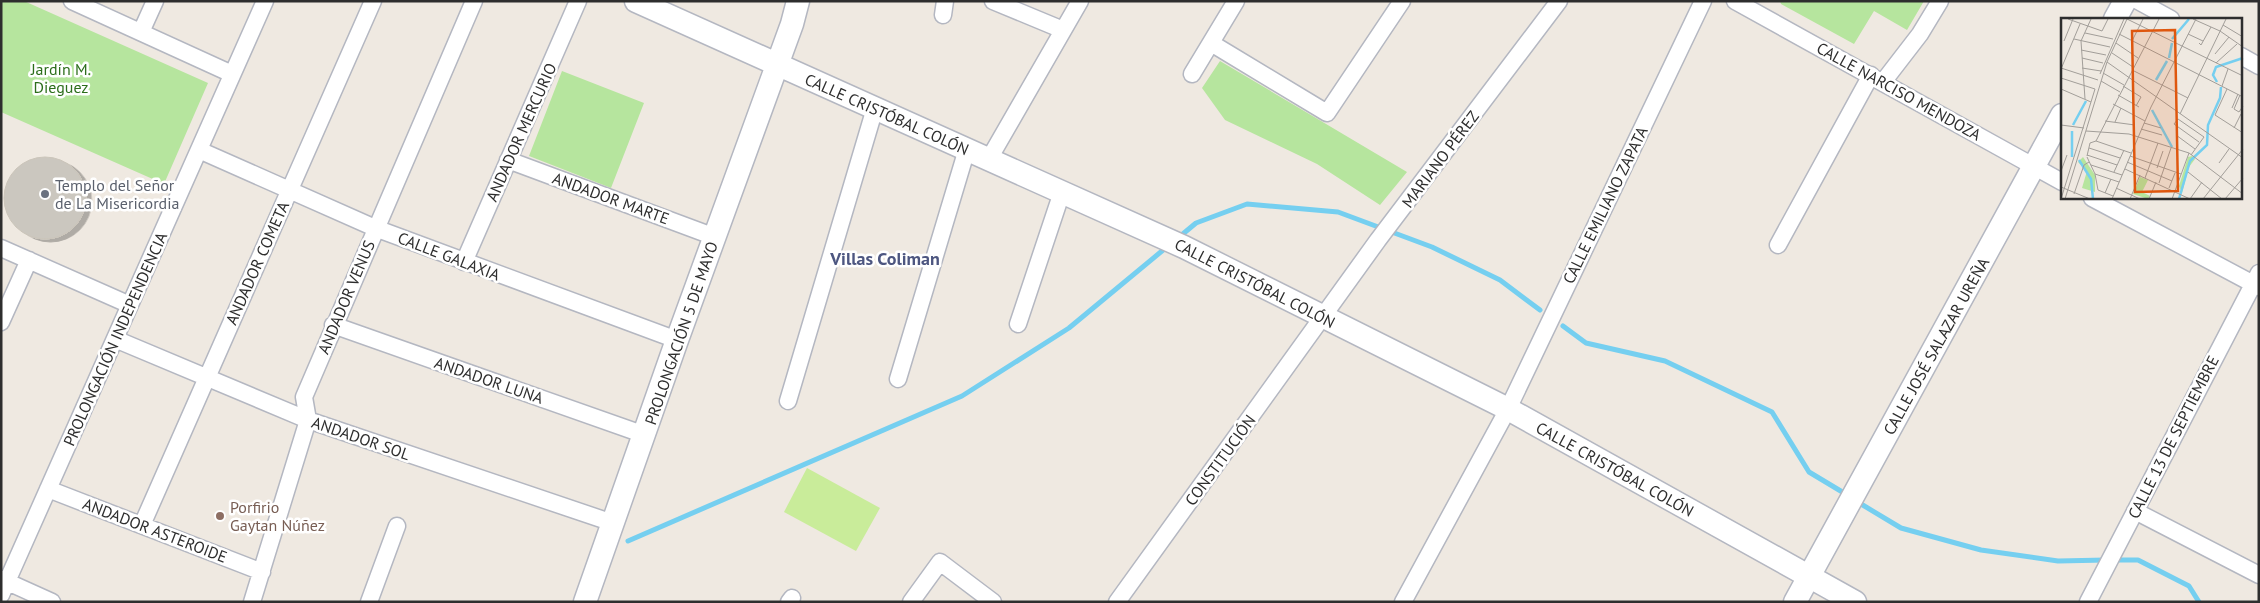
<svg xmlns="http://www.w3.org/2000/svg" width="2260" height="603" font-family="'PT Sans',sans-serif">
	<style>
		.green { fill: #b6e59e }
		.pitch { fill: #c9ec9a }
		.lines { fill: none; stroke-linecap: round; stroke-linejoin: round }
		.stream { stroke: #75cff0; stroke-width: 5 }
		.building { fill: #cbc7bf; stroke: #cbc5ba; filter: url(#shadow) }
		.street-casing { stroke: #b4b7c1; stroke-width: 19 }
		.secondary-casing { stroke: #b4b7c1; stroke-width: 25 }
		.street { stroke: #fff; stroke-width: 16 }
		.secondary { stroke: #fff; stroke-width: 22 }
		.worship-dot { fill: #6b7280; stroke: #fff; stroke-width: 2 }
		.education-dot { fill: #8d6e63; stroke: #fff; stroke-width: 2 }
		.labels { text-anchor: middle; stroke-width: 5; stroke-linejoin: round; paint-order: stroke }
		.park-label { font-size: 16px; fill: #2c6e1b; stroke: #fff }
		.street-label { font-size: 16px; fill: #2e2e2e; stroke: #fff }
		.worship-label { font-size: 16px; fill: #5b616d; stroke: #fff; text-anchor: start }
		.education-label { font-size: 16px; fill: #785e54; stroke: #fff; text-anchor: start }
		.neighbourhood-label { font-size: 18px; font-weight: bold; fill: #4d5680; stroke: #fff }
		.inset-river { fill: none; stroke: #75cff0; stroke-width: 2.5 }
		.inset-road { fill: none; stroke: #a29e99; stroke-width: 1 }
		.view { fill: #df570e; fill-opacity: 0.15; stroke: #df570e; stroke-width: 2.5 }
		.inset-edge { fill: none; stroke: #2e2e2e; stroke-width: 2.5 }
	</style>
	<defs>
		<filter id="shadow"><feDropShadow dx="5.5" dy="3" stdDeviation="0" flood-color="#0004"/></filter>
	</defs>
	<rect width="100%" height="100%" fill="#efe9e1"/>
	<path class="green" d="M1 1H24L208 83 164 184 1 112Z
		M1780 1H1924L1907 30 1874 11 1854 44 1781 4Z
		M1220 61 1407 172 1380 205 1317 164 1225 120 1202 88Z
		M562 71 644 103 611 188 529 156Z"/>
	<path class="pitch" d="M807 468 880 508 856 551 784 512Z"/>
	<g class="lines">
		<path class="stream" d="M1178 238 1196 223 1247 204 1338 212 1432 247 1500 280 1540 310
			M1563 326 1586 343 1665 361 1772 412 1809 472 1844 493
			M1861 504 1901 528 1981 550 2058 561 2106 560
			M628 541 962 396 1069 328 1168 246
			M2114 560H2138L2189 586 2199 602"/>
	</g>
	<path class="building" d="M4 198a41 41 0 1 1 82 0a41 41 0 1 1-82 0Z"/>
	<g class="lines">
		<g class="street-casing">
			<path id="street" d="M72 1 232 74
				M993 1 1063 30
				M1735 1 2062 182
				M2138 1 2171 19
				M943 15 945 1
				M141 32 155 1
				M1211 43 1327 113 1402 1
				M2241 56 2259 66
				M1192 74 1236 1
				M1883 82 1920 34 1940 1
				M199 150 375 228 677 340
				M989 159 1080 1
				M508 160 715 237
				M2092 198 2259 287
				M1778 245 1871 75
				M1 248 130 305
				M464 262 578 1
				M1 322 29 260
				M1018 324 1062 192
				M333 325 645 435
				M115 339 308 420 613 523
				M898 379 967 149
				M788 401 875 108
				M48 489 262 572
				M2135 511 2259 575
				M142 525 373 1
				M1 579 52 602
				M1 595 265 1
				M252 602 308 420 304 397 474 1
				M369 602 397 526
				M789 602 792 598
				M911 602 940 562 993 602
				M1117 602 1378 240 1559 1
				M1403 602 1508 409 1703 1
				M2088 602 2259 273"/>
		</g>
		<g class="secondary-casing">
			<path id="secondary" d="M636 1 1184 247 1508 409 1855 602
				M2115 19 2125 1
				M585 602 677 340 792 24 798 1
				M1795 602 2062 115"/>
		</g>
		<use href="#street" class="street"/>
		<use href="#secondary" class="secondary"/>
	</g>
	<circle class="worship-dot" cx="45" cy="194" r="5"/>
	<circle class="education-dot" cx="220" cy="516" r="5"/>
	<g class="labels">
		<g class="park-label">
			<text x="61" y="75">Jardín M.<tspan x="61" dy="18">Dieguez</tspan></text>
		</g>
		<g class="street-label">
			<text transform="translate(1899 91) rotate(29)" y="6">CALLE NARCISO MENDOZA</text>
			<text transform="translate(887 114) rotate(24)" y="6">CALLE CRISTÓBAL COLÓN</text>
			<text transform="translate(521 132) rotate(-66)" y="6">ANDADOR MERCURIO</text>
			<text transform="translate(1440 159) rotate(-53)" y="6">MARIANO PÉREZ</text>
			<text transform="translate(611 198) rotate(20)" y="6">ANDADOR MARTE</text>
			<text transform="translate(1605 205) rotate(-64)" y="6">CALLE EMILIANO ZAPATA</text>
			<text transform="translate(449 256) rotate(21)" y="6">CALLE GALAXIA</text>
			<text transform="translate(257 263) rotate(-66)" y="6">ANDADOR COMETA</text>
			<text transform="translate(1255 283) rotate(27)" y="6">CALLE CRISTÓBAL COLÓN</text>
			<text transform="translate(346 297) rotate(-67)" y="6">ANDADOR VENUS</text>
			<text transform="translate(681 333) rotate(-71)" y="6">PROLONGACIÓN 5 DE MAYO</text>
			<text transform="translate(115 339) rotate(-66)" y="6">PROLONGACIÓN INDEPENDENCIA</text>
			<text transform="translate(1936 346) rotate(-61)" y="6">CALLE JOSÉ SALAZAR UREÑA</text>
			<text transform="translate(489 380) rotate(19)" y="6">ANDADOR LUNA</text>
			<text transform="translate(2173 437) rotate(-63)" y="6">CALLE 13 DE SEPTIEMBRE</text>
			<text transform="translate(361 438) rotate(19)" y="6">ANDADOR SOL</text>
			<text transform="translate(1220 460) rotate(-54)" y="6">CONSTITUCIÓN</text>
			<text transform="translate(1615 469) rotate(29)" y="6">CALLE CRISTÓBAL COLÓN</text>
			<text transform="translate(155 530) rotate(21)" y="6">ANDADOR ASTEROIDE</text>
		</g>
		<g class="worship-label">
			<text x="55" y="191">Templo del Señor<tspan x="55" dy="18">de La Misericordia</tspan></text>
		</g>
		<g class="education-label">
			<text x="230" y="513">Porfirio<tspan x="230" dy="18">Gaytan Núñez</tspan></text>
		</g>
		<g class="neighbourhood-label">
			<text x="885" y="265">Villas Coliman</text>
		</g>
	</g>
	<g transform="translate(2061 18)">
		<rect width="181" height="181" fill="#efe9e1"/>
		<path d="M131 138 134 141 128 149 121 175 118 168 127 139ZM22 139 34 157V174L21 170 26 153 17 144ZM79 159 87 162 81 174 89 178 87 181 72 176Z" fill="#b6e59e"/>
		<path class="inset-river" d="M111 21 128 1M108 40 111 25M95 62 106 43M156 64 152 57 155 49 182 40M91 92 111 129M12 107 25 83M11 139V113M18 142 30 161 32 181M118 181 129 143 146 127 147 107 159 80 160 69"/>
		<path class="inset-road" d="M7 1 41 13 47 1M66 1 182 58M132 1 159 13 182 29M162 7 182 19M24 15 52 21M58 16 182 79M127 16 142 23M13 21 49 29M3 23 12 1M71 23 82 1M55 25 77 40M138 25 140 27 150 9M20 32 45 37M51 35 72 49M154 36 168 19M21 40 42 45M46 44 182 140M155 45 176 26M0 50 37 62M21 50 40 53M0 51 19 6M71 52 127 80M42 55 63 67M39 56 63 1M0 60 34 71M40 63 59 74M62 68 80 79 75 88M161 68 167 51M0 71 30 84M166 71 154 97 182 115M57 77 78 89M179 77 173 91 178 94 182 88M24 81 20 23 30 1M52 86 84 103M171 90 177 76M119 96 165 1M44 103 74 107M54 104 60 90M83 105 100 110M0 107 23 110M173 110 180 96M80 111 101 117M25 113 68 116 128 135 182 176M115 117 134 131M35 123 98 1M35 123 70 135M138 124 113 106 117 101 143 119M28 130 59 140M26 137 56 147M130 137 143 119M26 138 29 125 35 123M69 138 120 156M26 139 34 156 37 172 52 178M66 144 111 163M158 145 168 131M30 147 61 157M96 150 102 133M64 151 129 181M0 153 6 137M53 154 63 132M127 154 161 181M34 156 58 164M84 160 97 125M98 165 110 130M0 169 29 181M55 170 79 181M108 170 114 155M44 175 50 161M13 176 23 147 28 144M0 181 34 71M4 181 46 44 66 1M51 181 90 89 135 1M69 181 79 157M88 181 95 164M111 181 128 135M129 181 141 164M142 181 182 131M164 181 182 160"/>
		<path class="view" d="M114 12 117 173 74 174 71 13Z"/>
		<rect width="181" height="181" class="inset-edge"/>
	</g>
	<rect width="2260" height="603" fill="none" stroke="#2e2e2e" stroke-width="5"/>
</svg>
